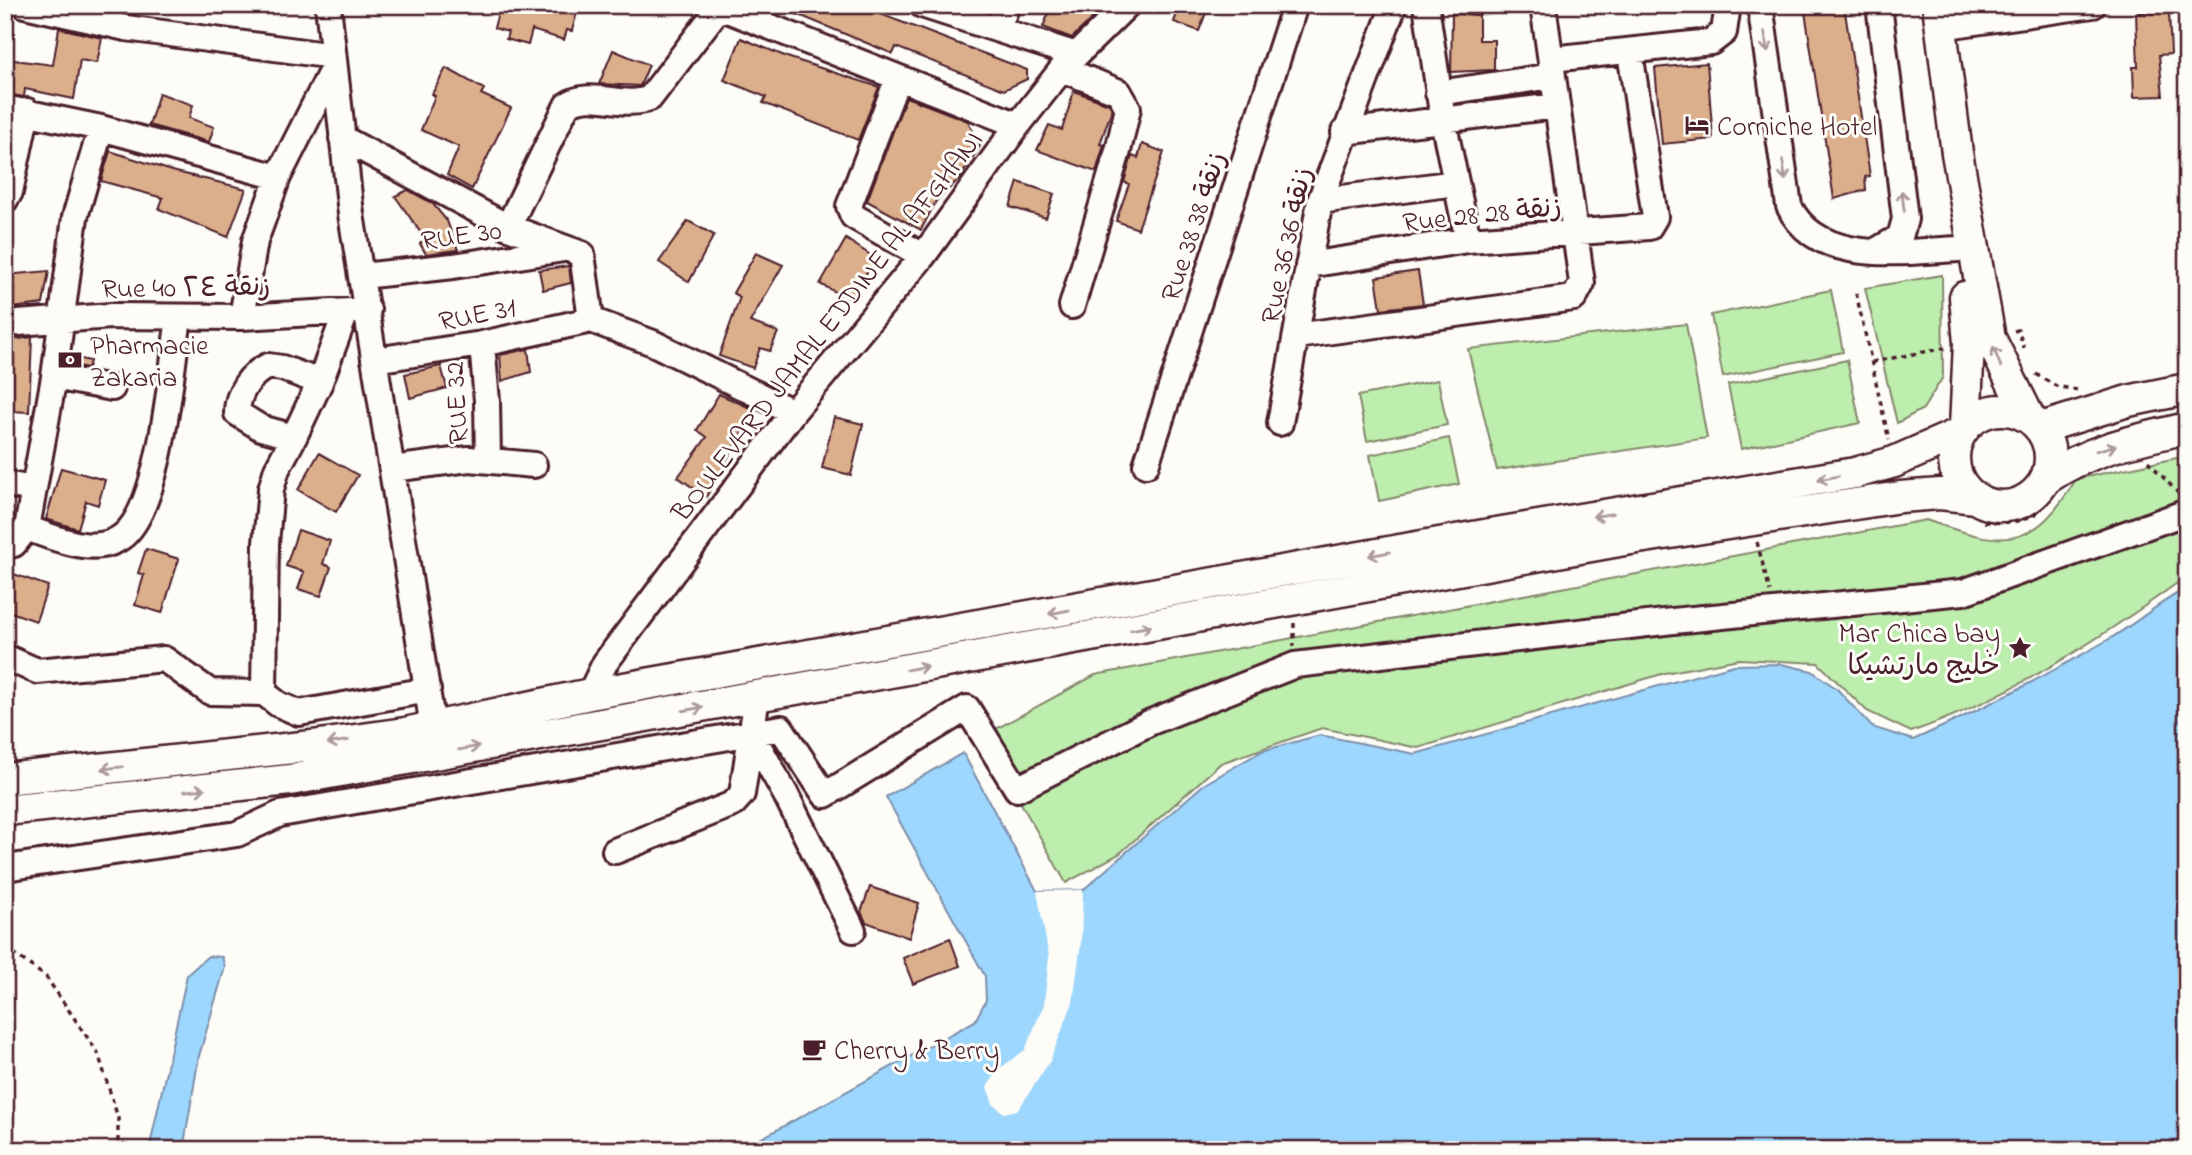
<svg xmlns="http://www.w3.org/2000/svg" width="2192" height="1155" font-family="'Indie Flower','Playpen Sans Arabic',sans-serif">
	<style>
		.green { fill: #bdeead; stroke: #84866c; stroke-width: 2 }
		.water { fill: #9dd7fd; stroke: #7c8da9; stroke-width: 2 }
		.pier { fill: #fdfcf7 }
		.building { fill: #dbae8c; stroke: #4a1f2b; stroke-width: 2 }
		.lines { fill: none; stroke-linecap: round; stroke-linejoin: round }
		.minor-casing { stroke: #4a1f2b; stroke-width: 30 }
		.major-casing { stroke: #4a1f2b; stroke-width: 35 }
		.path { stroke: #4a1f2b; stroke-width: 3.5; stroke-dasharray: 5 5; stroke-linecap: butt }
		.minor { stroke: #fdfcf7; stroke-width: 24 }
		.major { stroke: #fdfcf7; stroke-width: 30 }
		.oneway { stroke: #ac999b }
		.labels { text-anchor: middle; stroke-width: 6; stroke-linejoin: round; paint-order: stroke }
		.poi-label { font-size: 28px; fill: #4a1f2b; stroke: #fdfcf7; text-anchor: start }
		.street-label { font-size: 28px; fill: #4a1f2b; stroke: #fdfcf7 }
	</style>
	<rect width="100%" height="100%" fill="#fdfcf7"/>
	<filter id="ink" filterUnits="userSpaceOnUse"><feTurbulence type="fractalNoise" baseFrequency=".0143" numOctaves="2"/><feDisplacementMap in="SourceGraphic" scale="14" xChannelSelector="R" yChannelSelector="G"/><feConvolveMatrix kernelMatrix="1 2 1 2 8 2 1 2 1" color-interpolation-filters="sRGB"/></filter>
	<g filter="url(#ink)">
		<path class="green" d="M1942 275 1943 377 1923 409 1897 423 1865 288Z
			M1831 290 1843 352 1723 377 1711 315Z
			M1686 324 1707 438 1497 470 1468 349Z
			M1847 360 1860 423 1741 449 1728 385Z
			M1438 380 1447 425 1367 441 1358 396Z
			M1449 438 1459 484 1379 501 1370 455Z
			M2187 456V576C2101 638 2012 697 1911 732L1867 711 1818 663 1739 659 1665 673 1418 748 1322 728 1221 763 1119 854 1066 883 983 736 1095 675 1926 520C2001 546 2032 554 2076 479Z"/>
		<path class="water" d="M2187 588V1150H740L975 1021 986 1000 985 976 886 797 963 753 1037 891 1083 890 1203 785 1262 751 1320 735 1415 754 1734 665 1781 664 1812 671 1837 689 1872 727 1913 740C1979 711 2043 677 2106 641 2134 625 2158 603 2187 588Z
			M208 956 222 957 225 967 199 1056 183 1150H149L187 975Z"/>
		<path class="pier" d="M1083 890 1081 943 1073 1002 1050 1061 1018 1110 1004 1113 993 1104 987 1087 999 1069 1025 1050 1044 1004 1049 957 1037 891Z"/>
		<path class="building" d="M500 5H579L572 31 567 30 564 40 532 30 528 45 506 39 508 32 494 28Z
			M775 5H857L1027 70V79L1004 90 896 47 893 54Z
			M1052 5H1093L1102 9 1072 38 1043 27Z
			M1180 5H1209L1199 31 1174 22Z
			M1804 5H1844L1870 176 1865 177 1866 190 1834 199Z
			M2169 12 2171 54 2159 55 2163 96 2134 97 2133 67H2138L2136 13Z
			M1452 14 1479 15V40H1494V70L1451 72Z
			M59 28 102 38 97 63 80 60 74 99 25 89 24 97 5 94V59L53 65Z
			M741 38 787 57 879 87 858 140 763 103 766 97 724 80Z
			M613 50 649 65 640 86 599 84Z
			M1707 63 1713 139 1662 144 1655 68Z
			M446 68 484 89 481 94 511 108 472 189 447 175 459 147 421 130 435 96 432 94Z
			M1074 91 1109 104 1112 109 1100 144 1104 145 1096 172 1037 150 1049 125 1062 130Z
			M159 93 193 105 189 118 214 127 209 142 149 125Z
			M906 97 968 121 980 146 960 178 936 201 921 230 867 201Z
			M1142 144 1164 152 1138 229 1116 221 1129 184 1124 182 1132 156 1138 158Z
			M110 151 172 171 246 189 228 237 159 209 163 198 101 181Z
			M1018 182 1054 194 1046 218 1010 207Z
			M408 190 433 204 447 221 458 250 426 254 420 244 425 239 395 196Z
			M688 221 714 235 689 282 659 262Z
			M846 239 875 258 851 300 820 284Z
			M756 253 783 265 750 322 778 332 770 351 760 348 753 368 719 356 740 297 733 293Z
			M569 266 571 283 543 290 539 270Z
			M49 271 43 304 5 309V275Z
			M1418 271 1423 304 1381 309 1376 277Z
			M32 337 29 412 8 411 5 341Z
			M528 349 531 372 502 381 500 355Z
			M72 357 90 361 88 368 71 365Z
			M441 366 447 388 410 398 405 374Z
			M719 394 755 410 706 497 678 477 707 437 697 430Z
			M834 417 863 424 851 475 822 468Z
			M319 453 358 475 336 512 298 490Z
			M61 468 105 480 98 505 86 501 78 529 46 519Z
			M298 530 330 541 323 564 331 567 321 596 298 589 304 572 286 566Z
			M146 549 179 559 162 613 135 605 144 575 138 573Z
			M5 571 48 586 36 621 5 610Z
			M870 887 919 903 909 938 866 922 861 912Z
			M950 938 960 966 913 984 903 958Z"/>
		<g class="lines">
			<g class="minor-casing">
				<path id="minor" d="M25 5 126 28 333 56
					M328 5 351 214 433 727
					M715 5 1018 125
					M922 5 1076 55
					M1426 5 1443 120 1468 240
					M1760 5 1789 206C1818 267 1904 251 1959 249
					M1940 27 2093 5
					M998 28 1007 5
					M1551 59 1711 42 1724 32 1728 5
					M1062 69 1119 92 1128 108 1118 151 1072 306
					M898 78 849 206 853 216 923 256
					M1438 93 1553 76
					M5 108 101 128 278 177 255 241 242 317
					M1344 132 1556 106
					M342 138 508 227 582 254 591 320
					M278 177 334 66
					M5 200 10 192 27 111
					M1320 201 1456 183
					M508 227 567 105C592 88 624 110 650 98L721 5
					M1874 252 1900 237 1905 219 1879 5
					M1308 265 1468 240 1649 227 1655 217 1630 52
					M362 276 453 266 564 249
					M591 320 653 343 793 412
					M5 324 111 316 242 317 368 310
					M1296 336 1574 298 1582 283 1543 5
					M482 344 487 401 488 460
					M374 360 482 344 591 320
					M54 377 112 388
					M320 382 282 368 268 366C250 374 237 393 237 413L261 428 294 437 320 382 346 312
					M1280 423 1320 201 1394 5
					M1146 465 1295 5
					M392 469 469 459 534 465
					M5 484 34 489
					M27 528C55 538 97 558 124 535 162 502 171 369 179 318
					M5 546 14 544 27 528 54 377 75 217 101 128
					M5 657 37 671 164 659 210 692 264 693 278 704 299 713 428 690
					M264 693 266 543 271 489 277 469 294 437
					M590 694 605 663 793 412 923 256 1018 125 1062 69 1127 5
					M751 733 786 795 853 930
					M615 851 733 804 742 794 757 697
					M5 868 237 834 280 814 781 728 825 795 967 708 1017 789 1151 722 1295 665 1673 621 1963 592 2187 512"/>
			</g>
			<g class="major-casing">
				<path id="major" d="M1938 5 1957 153 1990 338 2029 417
					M1954 458a48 48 0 1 1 96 0a48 48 0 1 1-96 0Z
					M1965 427 1969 343 1965 297
					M2041 428 2128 401 2187 389
					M2046 479C2089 449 2136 440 2187 428
					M5 779 312 746 405 733 590 694 1490 534 1855 473 1894 462 1960 433
					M5 810 290 780 1619 541 1900 497 1940 494 1976 498"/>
			</g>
			<path class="path" d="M1856 293 1889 440
				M2014 331 2018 330 2024 348
				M1872 362 1945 348
				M2036 374 2056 386 2077 390
				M2148 461 2179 494
				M1984 522C2007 523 2032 524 2046 503
				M1757 542 1770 592
				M1294 623V646
				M5 947 46 977 98 1053 118 1118V1150"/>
			<use href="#minor" class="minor"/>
			<use href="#major" class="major"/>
		</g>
		<defs><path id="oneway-shaft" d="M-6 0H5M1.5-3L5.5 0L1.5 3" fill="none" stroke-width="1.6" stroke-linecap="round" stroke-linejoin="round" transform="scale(1.75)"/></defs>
		<g class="oneway">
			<use href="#oneway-shaft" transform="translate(1766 42) rotate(82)"/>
			<use href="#oneway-shaft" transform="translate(1784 170) rotate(82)"/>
			<use href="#oneway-shaft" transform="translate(1903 201) rotate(-97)"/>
			<use href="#oneway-shaft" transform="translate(1997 357) rotate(-112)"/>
			<use href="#oneway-shaft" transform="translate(2106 448) rotate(-16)"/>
			<use href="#oneway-shaft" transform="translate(1828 478) rotate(170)"/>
			<use href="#oneway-shaft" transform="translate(1603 515) rotate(171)"/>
			<use href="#oneway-shaft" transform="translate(1379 554) rotate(170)"/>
			<use href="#oneway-shaft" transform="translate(1059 612) rotate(170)"/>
			<use href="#oneway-shaft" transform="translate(1141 628) rotate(-10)"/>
			<use href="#oneway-shaft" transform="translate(917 668) rotate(-10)"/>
			<use href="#oneway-shaft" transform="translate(693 709) rotate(-10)"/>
			<use href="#oneway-shaft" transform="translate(338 742) rotate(171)"/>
			<use href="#oneway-shaft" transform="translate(469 748) rotate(-10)"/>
			<use href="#oneway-shaft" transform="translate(112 768) rotate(174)"/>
			<use href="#oneway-shaft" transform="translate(195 790) rotate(-6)"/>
		</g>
	</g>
	<defs>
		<g id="hotel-bare" transform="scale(1.89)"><path d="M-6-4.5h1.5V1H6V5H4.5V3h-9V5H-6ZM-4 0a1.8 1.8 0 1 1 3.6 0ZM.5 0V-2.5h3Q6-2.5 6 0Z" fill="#4a1f2b" stroke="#fdfcf7" stroke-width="2.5" paint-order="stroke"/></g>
		<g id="bank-bare" transform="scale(1.89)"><path d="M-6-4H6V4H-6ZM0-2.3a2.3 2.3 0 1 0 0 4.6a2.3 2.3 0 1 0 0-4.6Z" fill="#4a1f2b" stroke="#fdfcf7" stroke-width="2.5" paint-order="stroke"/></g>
		<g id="sight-bare" transform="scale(1.89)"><path d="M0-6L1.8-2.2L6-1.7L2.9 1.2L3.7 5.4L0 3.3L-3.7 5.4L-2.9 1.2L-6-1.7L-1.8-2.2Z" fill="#4a1f2b" stroke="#fdfcf7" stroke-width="2.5" paint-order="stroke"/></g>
		<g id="cafe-bare" transform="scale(1.89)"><path d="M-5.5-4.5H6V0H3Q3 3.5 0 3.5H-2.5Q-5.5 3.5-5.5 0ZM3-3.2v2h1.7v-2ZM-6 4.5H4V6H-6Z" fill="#4a1f2b" stroke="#fdfcf7" stroke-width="2.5" paint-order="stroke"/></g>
	</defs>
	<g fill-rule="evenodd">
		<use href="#hotel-bare" x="1697" y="125"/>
		<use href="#bank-bare" x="70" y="360"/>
		<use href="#sight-bare" x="2020" y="648"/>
		<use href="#cafe-bare" x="814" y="1049"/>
	</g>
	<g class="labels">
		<g class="poi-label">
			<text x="1717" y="135">Corniche Hotel</text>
			<text x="90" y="354">Pharmacie<tspan x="90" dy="32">Zakaria</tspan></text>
			<text x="2000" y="642" text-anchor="end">Mar Chica bay<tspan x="2000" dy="32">خليج مارتشيكا</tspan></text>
			<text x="834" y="1059">Cherry &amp; Berry</text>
		</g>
		<g class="street-label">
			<text transform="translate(1482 213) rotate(-6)" y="10">Rue 28 زنقة 28</text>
			<text transform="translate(1192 226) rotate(-72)" y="10">Rue 38 زنقة 38</text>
			<text transform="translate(461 234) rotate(-8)" y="10">RUE 30</text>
			<text transform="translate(1285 245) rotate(-78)" y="10">Rue 36 زنقة 36</text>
			<text transform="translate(186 286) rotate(-1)" y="10">Rue 40 زنقة ٢٤</text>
			<text transform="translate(477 313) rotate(-11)" y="10">RUE 31</text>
			<text transform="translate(826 325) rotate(-52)" y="10">BOULEVARD JAMAL EDDINE AL AFGHANI</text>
			<text transform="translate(455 403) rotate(-93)" y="10">RUE 32</text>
		</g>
	</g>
	<rect width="2192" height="1155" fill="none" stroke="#fdfcf7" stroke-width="28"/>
	<rect x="14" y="14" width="2164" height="1127" fill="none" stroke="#4a1f2b" stroke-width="2.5" filter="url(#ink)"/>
</svg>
